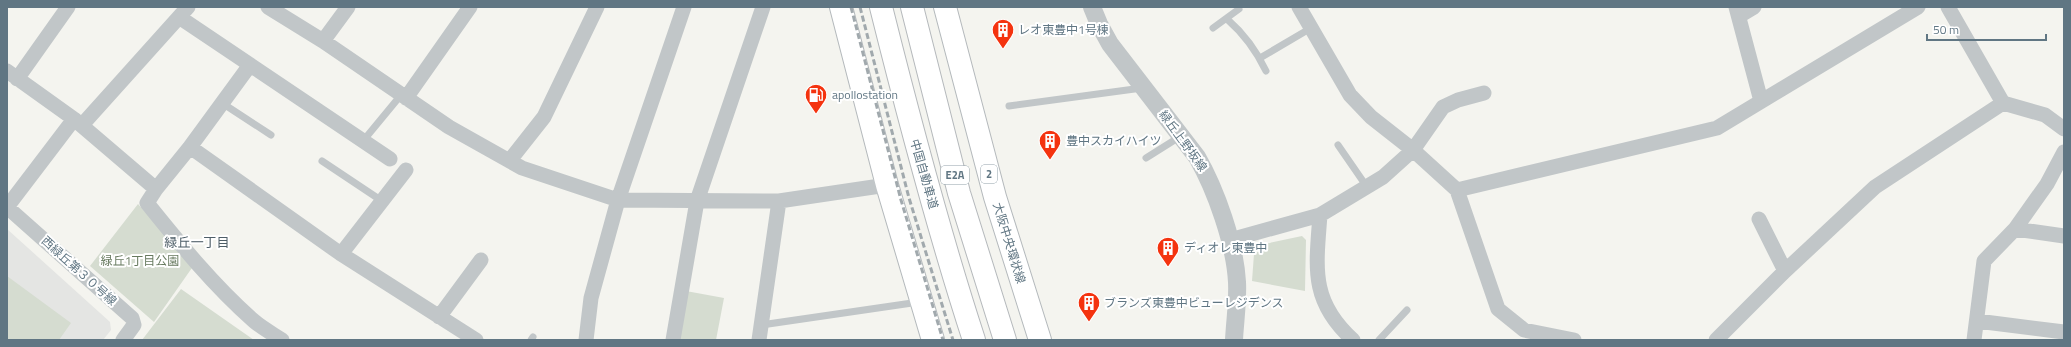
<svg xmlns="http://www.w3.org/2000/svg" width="2071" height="347" font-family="'Titillium Web','Noto Sans JP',sans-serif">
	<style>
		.built { fill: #e4e5e3 }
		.green { fill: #d5dcd0 }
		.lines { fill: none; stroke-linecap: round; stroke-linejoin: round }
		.primary-casing { stroke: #b4b9bc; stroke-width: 24 }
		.motorway-casing { stroke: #b5b9bc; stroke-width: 24 }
		.service { stroke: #c1c6c8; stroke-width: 7 }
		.minor { stroke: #c1c6c8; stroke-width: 15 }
		.tertiary { stroke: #c1c6c8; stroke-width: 18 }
		.primary { stroke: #fff; stroke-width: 22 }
		.motorway { stroke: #fff; stroke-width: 22 }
		.rail { stroke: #a1a9ad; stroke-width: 3; stroke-dasharray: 6 3; stroke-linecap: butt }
		.labels { text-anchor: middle; stroke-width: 4; stroke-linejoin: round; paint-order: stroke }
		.shield { fill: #fff; stroke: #909fa8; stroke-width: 1 }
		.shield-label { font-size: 11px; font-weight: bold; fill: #607683 }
		.poi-label { font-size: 12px; fill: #607683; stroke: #fff; text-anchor: start }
		.street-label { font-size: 12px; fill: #607683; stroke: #fff }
		.park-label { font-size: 12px; fill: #677a5f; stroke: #fff }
		.neighbourhood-label { font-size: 13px; fill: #4e5e68; stroke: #fff }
	</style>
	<rect width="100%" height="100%" fill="#f4f4ef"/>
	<path class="built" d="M7 229 110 322 111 330 103 340H7Z"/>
	<path class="green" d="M138 204 194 265 154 322 90 266Z
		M1302 236 1306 240 1305 291 1252 281 1254 254 1260 245Z
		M7 276 71 323 59 340H7Z
		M181 289 254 340H142Z
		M686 291 724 298 716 340H677Z"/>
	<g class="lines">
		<g class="primary-casing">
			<path id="primary" d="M841 7 887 185 933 340
				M945 7 995 197 1040 340"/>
		</g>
		<g class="motorway-casing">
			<path id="motorway" d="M881 7C909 119 938 230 974 340
				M912 7 959 193 1005 340"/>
		</g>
		<path class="service" d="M1227 19C1243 33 1257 52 1266 71
			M1213 28 1239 9
			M1260 58 1311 28
			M222 103 271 135
			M1009 106 1142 88
			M363 141 401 95
			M1338 145 1367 187
			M1146 158 1181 136
			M322 161 382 201
			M761 325 919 302
			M531 340 533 337
			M1379 340 1407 310"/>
		<path class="minor" d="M268 7 323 41 449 127 522 168 618 200 779 201 887 185
			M1299 7 1350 95 1371 117 1413 150 1457 190 1498 309 1524 330 1574 340
			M1736 7 1761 101
			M1948 7 2003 103 2045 115 2064 129
			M1739 16 1754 7
			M179 17 390 159
			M323 41 348 7
			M7 71 74 119 156 189 147 203C180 244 214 286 254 321 262 328 273 334 282 340
			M17 79 68 7
			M406 98 470 7
			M82 125 188 7
			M190 147 341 254 476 340
			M510 160 544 117 597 7
			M156 189 190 147 250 65
			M1457 190 1717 128 1918 7
			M7 207 132 318 134 325 123 340
			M7 207 74 119
			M1320 215C1316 268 1310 301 1353 340
			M1759 219 1785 271
			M2015 229 2064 236
			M1230 240 1320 215 1383 177 1413 150 1443 107 1458 100 1484 93
			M341 254 406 170
			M439 317 481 260
			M1977 321 2064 332
			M586 340 591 298 618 200 684 7
			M673 340 697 201 763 7
			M759 340 779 201
			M1716 340 1785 271 1875 187 2003 103
			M1974 340 1984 261 2015 229 2047 184 2064 152"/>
		<path class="tertiary" d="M1092 7 1099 24 1110 44 1197 157C1216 190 1235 244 1237 282 1238 301 1235 321 1234 340"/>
		<use href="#primary" class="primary"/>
		<use href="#motorway" class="motorway"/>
		<path class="rail" d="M851 7 901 200 943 340
			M860 7 909 198 953 340"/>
	</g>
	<defs>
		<g id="building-pin" transform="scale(1.15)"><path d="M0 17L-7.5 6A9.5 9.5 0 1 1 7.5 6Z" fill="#f4330f" stroke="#fff"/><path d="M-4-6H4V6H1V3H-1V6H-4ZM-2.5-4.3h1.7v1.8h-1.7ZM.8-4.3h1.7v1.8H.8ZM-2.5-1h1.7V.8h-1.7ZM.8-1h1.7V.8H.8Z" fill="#fff"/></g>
		<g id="fuel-pin" transform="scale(1.15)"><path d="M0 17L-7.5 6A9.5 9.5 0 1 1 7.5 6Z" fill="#f4330f" stroke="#fff"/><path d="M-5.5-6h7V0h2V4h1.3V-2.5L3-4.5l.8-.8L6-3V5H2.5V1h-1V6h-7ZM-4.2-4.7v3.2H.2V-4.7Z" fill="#fff"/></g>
	</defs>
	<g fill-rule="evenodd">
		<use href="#building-pin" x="1003" y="30"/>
		<use href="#fuel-pin" x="816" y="95"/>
		<use href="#building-pin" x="1050" y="141"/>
		<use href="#building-pin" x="1168" y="248"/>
		<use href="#building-pin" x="1089" y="303"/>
	</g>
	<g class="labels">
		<g class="shield">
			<rect x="981" y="165" width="16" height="18" rx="3"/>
			<rect x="941" y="166" width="28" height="18" rx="3"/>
		</g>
		<g class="shield-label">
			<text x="989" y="178">2</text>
			<text x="955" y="179">E2A</text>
		</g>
		<g class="poi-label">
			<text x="1018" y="34">レオ東豊中1号棟</text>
			<text x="832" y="99">apollostation</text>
			<text x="1066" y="145">豊中スカイハイツ</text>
			<text x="1184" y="252">ディオレ東豊中</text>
			<text x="1104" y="307">ブランズ東豊中ビューレジデンス</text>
		</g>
		<g class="street-label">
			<text transform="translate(1183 141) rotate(54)" y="4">緑丘上野坂線</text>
			<text transform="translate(924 174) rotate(74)" y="4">中国自動車道</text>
			<text transform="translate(1009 243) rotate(73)" y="4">大阪中央環状線</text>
			<text transform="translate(79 271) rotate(42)" y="4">西緑丘第３０号線</text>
		</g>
		<g class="park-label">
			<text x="140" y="265">緑丘1丁目公園</text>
		</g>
		<g class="neighbourhood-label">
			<text x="197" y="247">緑丘一丁目</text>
		</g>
	</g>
	<rect width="2071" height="347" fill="none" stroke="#607683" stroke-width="16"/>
	<path d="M1927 34v6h119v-6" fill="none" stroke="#607683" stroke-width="2"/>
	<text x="1933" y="34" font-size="12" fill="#607683" stroke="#ffffff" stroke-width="3" paint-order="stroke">50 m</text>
</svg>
